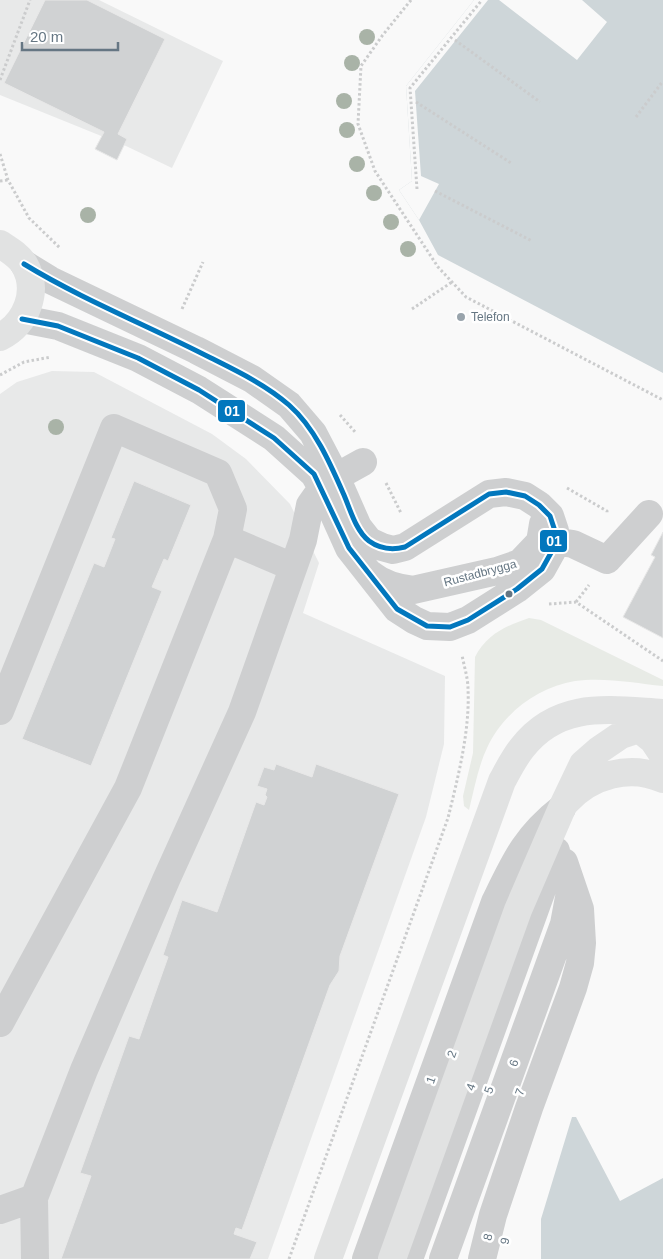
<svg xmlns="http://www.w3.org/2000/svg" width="663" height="1259" font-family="Arial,sans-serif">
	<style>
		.built { fill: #e8e9e9 }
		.green { fill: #e8ebe6 }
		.water { fill: #ced6d9 }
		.pier { fill: #f9f9f9 }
		.building { fill: #d0d2d3; stroke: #e8e8e8 }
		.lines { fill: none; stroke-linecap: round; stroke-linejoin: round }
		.path { stroke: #cbcccd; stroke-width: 3; stroke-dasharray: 2.5 2.5; stroke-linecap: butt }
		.minor { stroke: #cecfd0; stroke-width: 28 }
		.major { stroke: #e1e2e2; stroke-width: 28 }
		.highway { stroke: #e1e2e2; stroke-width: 28 }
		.bus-1-casing { stroke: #fff; stroke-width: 9 }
		.bus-1 { stroke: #0277bd; stroke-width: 5 }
		.tree { fill: #a9b3a7 }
		.poi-dot { fill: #99a4ac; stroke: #fff; stroke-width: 2 }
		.bus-dot { fill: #657683; stroke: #fff; stroke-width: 2 }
		.labels { text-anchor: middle; stroke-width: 5; stroke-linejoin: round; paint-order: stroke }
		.poi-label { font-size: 12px; fill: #657683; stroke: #fff; text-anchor: start }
		.street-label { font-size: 12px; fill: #657683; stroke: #fff }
		.line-badge { stroke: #fff; stroke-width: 2 }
		.badge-label { font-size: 14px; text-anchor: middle; font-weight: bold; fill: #fff }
	</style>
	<rect width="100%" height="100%" fill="#f9f9f9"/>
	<path class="built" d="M0 0H99L223 61 172 168 126 146 0 95Z
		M52 371 94 372 212 434 246 459 290 504 319 563 303 613 445 676 444 744 426 817 268 1259H0V394L17 382Z"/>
	<path class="green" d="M529 618 541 620 663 680V686C635 683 604 677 575 681 538 687 503 713 487 748 478 767 474 790 469 810L464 806 463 796 473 753 475 657C487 634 506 626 529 618Z"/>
	<path class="water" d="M474 0H663V373L438 255 419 220 399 190 412 181 406 86Z
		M572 1117H576L620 1201 663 1178V1259H541V1219Z"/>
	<path class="pier" d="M474 0H488L415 91 421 176 439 184 419 220 399 190 412 181 406 86Z
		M499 0H582L607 22 577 60Z"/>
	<path class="building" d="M45 0H87L165 39 118 134 127 139 117 160 95 149 104 132 4 83Z
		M134 481 191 505 168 561 164 559 152 587 162 591 91 766 22 739 94 563 104 567 115 539 111 538Z
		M663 532V638L623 617 655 557 651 555Z
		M276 764 312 777 316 764 399 794 340 956 339 971 330 985 242 1230 236 1228 234 1234 257 1242 250 1259H61L91 1176 80 1173 129 1036 139 1039 168 957 163 955 182 900 217 912 256 802 264 805 267 797 265 795 267 789 257 786 264 767 274 770Z"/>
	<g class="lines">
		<path class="path" d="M411 0 382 36 361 66 358 124 375 171 438 267 466 297 663 400
			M455 40 540 102
			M0 80 30 0
			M416 102 511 163
			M636 117 663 81
			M0 154 8 180 29 218 60 248
			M0 181 8 180
			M417 189 410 88 482 0
			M435 191 532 241
			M182 309 203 262
			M412 309 452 282
			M0 375 24 362 51 357
			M340 415 356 433
			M386 483 401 513
			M567 488 607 511V514
			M576 602 589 585
			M549 604 576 602 663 661
			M289 1259 448 818C458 777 470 731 468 689 468 678 464 666 462 655"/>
		<path class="minor" d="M22 319 58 326 138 358 199 390 274 438 314 474 322 488 349 548 397 609 414 620 427 626 450 627 468 620 517 589 542 569 552 551 555 531 550 516 539 505 525 496 506 492 489 494 405 547 393 550 382 547 369 541 358 527 336 477 313 433 289 405 252 379 196 350 50 280 24 264
			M553 541 573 544 607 560 649 514
			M372 575C384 585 398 588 413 590L497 571 520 563 540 542 543 524
			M0 711 114 428 218 473 233 509 227 539
			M0 1023 128 788 227 539 293 567
			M34 1198 35 1259
			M0 1210 34 1198 84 1070 166 880 242 712 303 540 310 505 322 488 336 477 363 462
			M366 1259 495 902C515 861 525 837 562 808
			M409 1259 556 851
			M443 1259 564 924 570 892
			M482 1259 493 1215 529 1108 573 988 580 963 582 943 580 909 564 862"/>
		<path class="major" d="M0 244C9 250 18 255 24 264 40 291 26 324 0 337"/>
		<path class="highway" d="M627 719 653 740 663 755
			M567 801C591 775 630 764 663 779
			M328 1259 502 781C508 770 514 758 522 748 559 700 610 710 663 713
			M392 1259 518 910 562 808 583 764 599 750 621 735 663 721"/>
		<g class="bus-1-casing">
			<path id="bus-1" d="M22 319 58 326 138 358 199 390 274 438 314 474 349 548 397 609 427 626 450 627 468 620 517 589 542 569 552 551 555 531 550 516 539 505 525 496 506 492 489 494 405 547C393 550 380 549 369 541 356 531 350 509 344 495 330 463 315 428 289 405 266 385 237 371 211 358 149 326 83 300 24 264"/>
		</g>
		<use href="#bus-1" class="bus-1"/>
	</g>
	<g class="tree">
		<circle cx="367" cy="37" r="8"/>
		<circle cx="352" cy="63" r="8"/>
		<circle cx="344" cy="101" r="8"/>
		<circle cx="347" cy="130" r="8"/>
		<circle cx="357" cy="164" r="8"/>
		<circle cx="374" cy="193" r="8"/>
		<circle cx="88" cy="215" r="8"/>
		<circle cx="391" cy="222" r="8"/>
		<circle cx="408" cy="249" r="8"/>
		<circle cx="56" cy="427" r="8"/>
	</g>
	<circle class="poi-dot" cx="461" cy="317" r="5"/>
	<circle class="bus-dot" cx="509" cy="594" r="4.5"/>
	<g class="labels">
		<g class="poi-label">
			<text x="471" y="321">Telefon</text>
		</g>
		<g class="street-label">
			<text transform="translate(480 573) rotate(-15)" y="4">Rustadbrygga</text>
			<text transform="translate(452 1054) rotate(-70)" y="4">2</text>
			<text transform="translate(514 1063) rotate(-70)" y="4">6</text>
			<text transform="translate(431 1080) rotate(-70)" y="4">1</text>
			<text transform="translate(471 1087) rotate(-70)" y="4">4</text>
			<text transform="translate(489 1090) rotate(-70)" y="4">5</text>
			<text transform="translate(520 1092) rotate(-70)" y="4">7</text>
			<text transform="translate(488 1237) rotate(-76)" y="4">8</text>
			<text transform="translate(505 1241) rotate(-79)" y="4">9</text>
		</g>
	</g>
	<g class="line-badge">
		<rect x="217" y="399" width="29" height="24" rx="5" fill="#0277bd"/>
		<rect x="539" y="529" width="29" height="24" rx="5" fill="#0277bd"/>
	</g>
	<g class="badge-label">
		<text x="232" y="416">01</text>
		<text x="554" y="546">01</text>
	</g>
	<path d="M22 42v8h96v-8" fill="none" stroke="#657683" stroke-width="2.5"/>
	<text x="30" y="42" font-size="15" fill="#657683" stroke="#ffffff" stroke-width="4" paint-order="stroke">20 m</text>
</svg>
